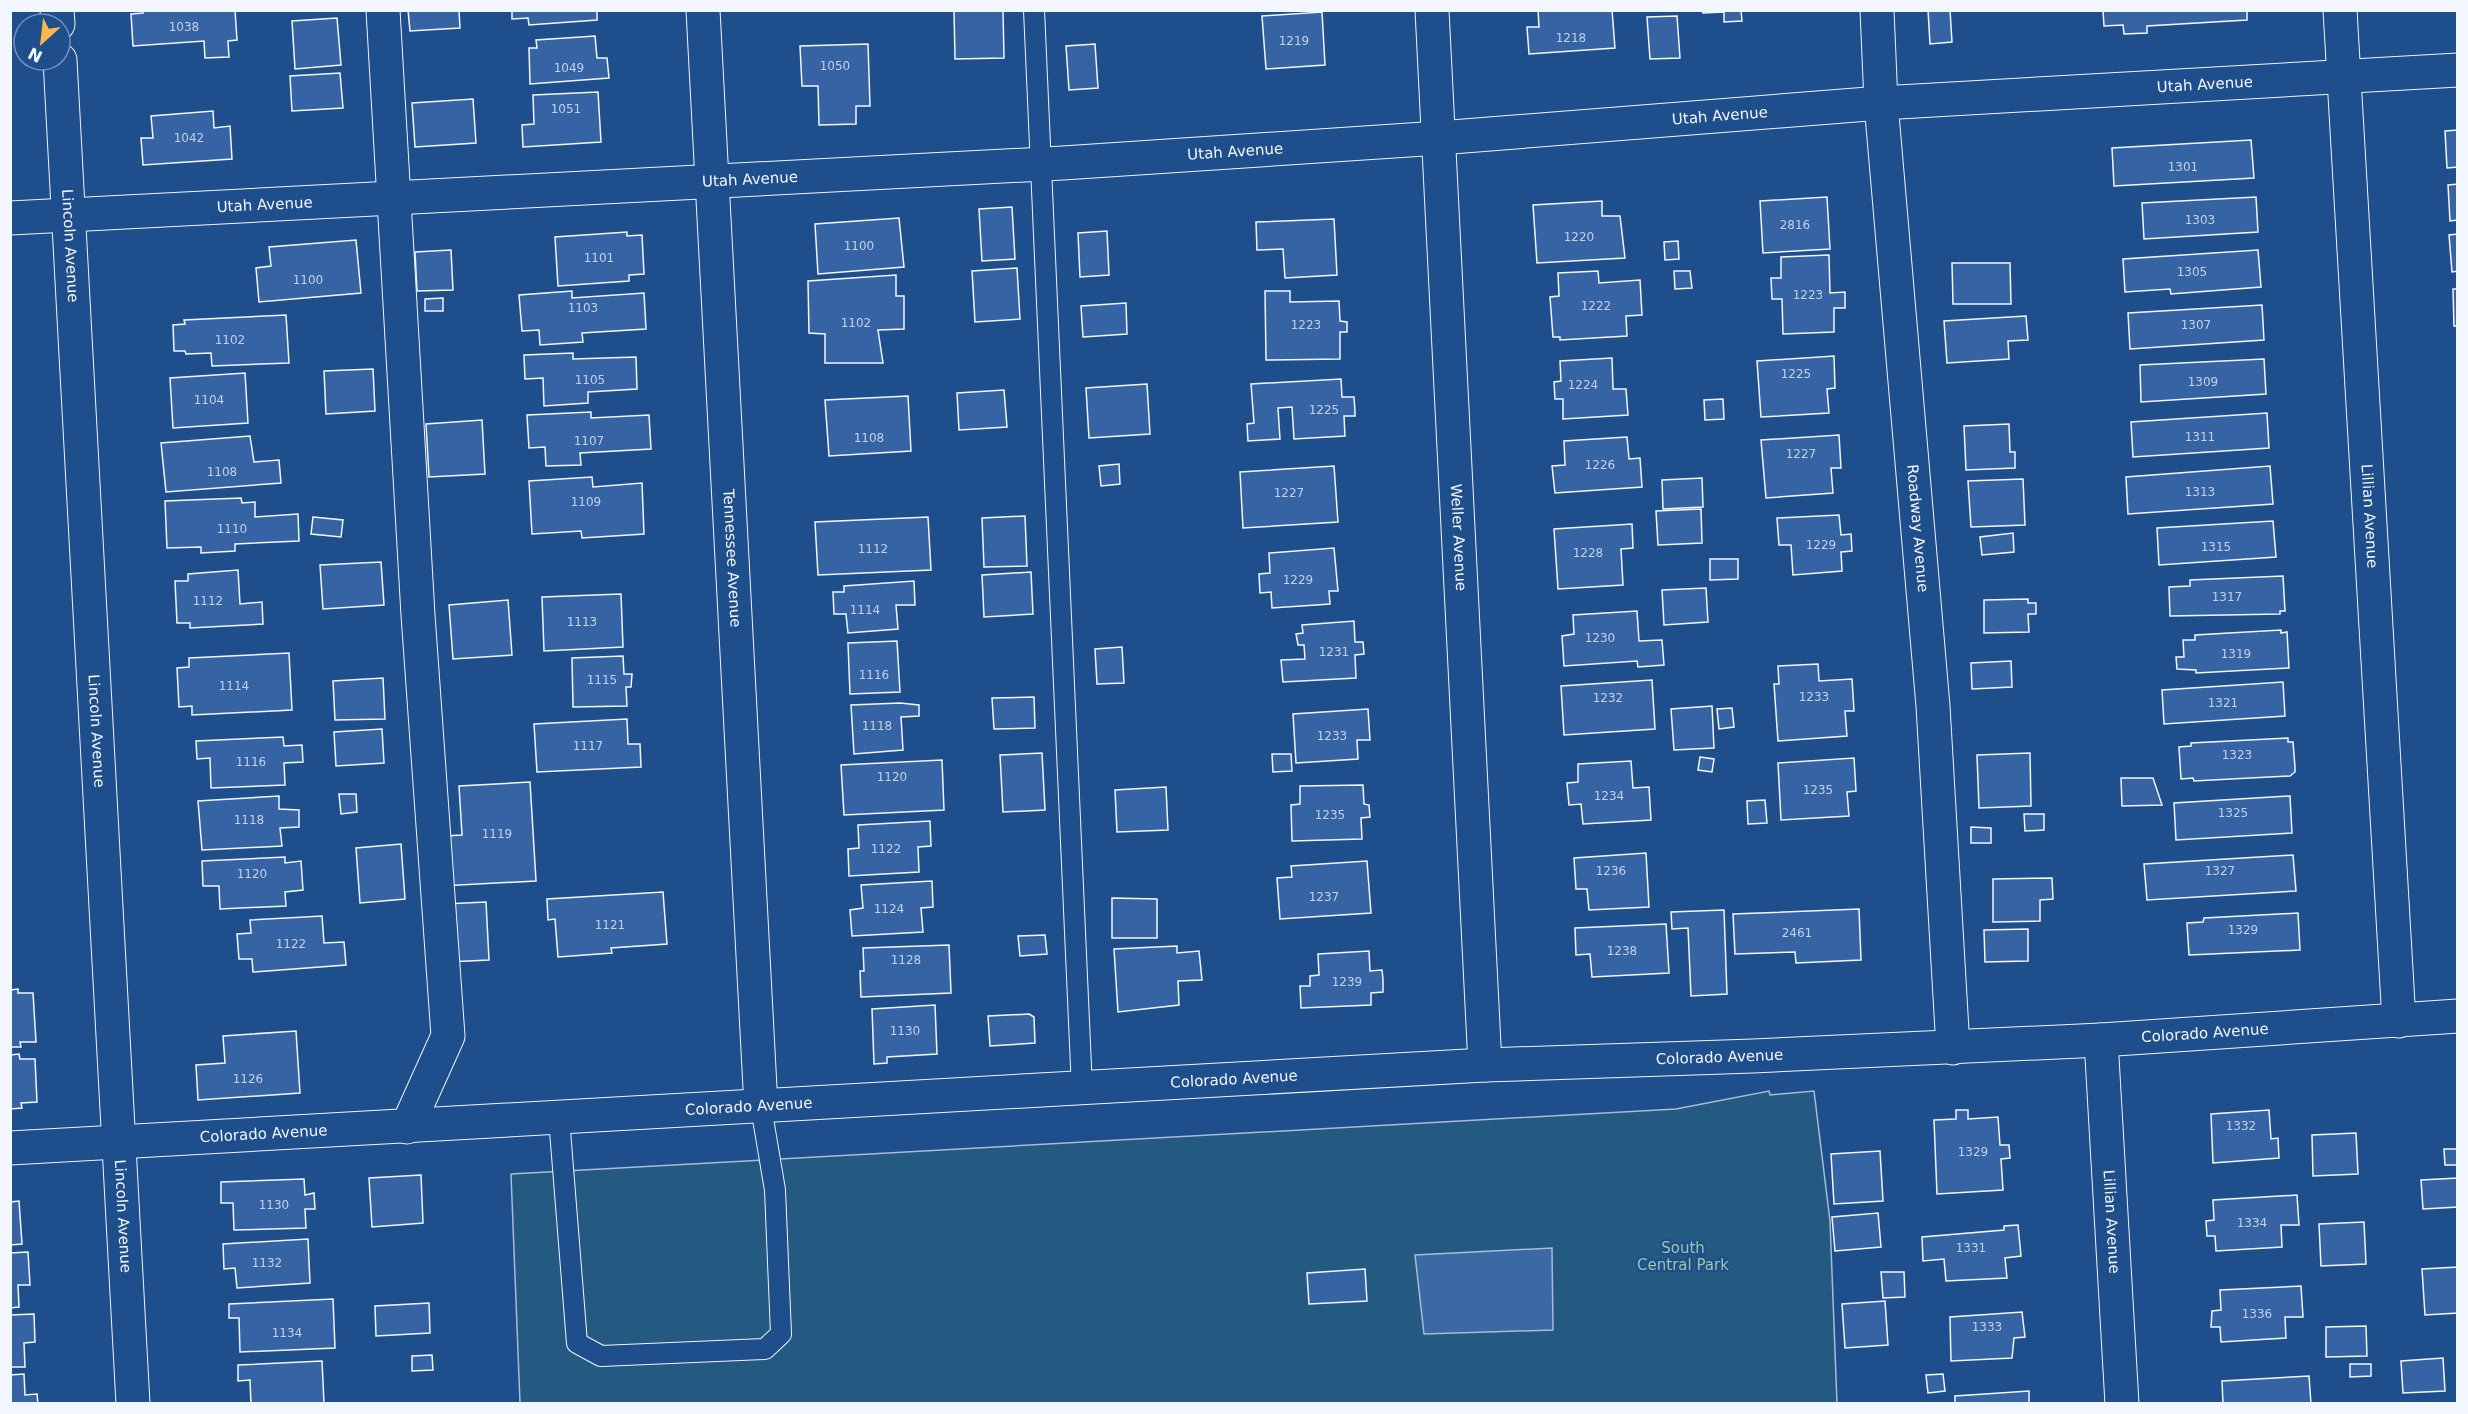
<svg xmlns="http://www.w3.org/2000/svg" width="2468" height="1414" font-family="'DejaVu Sans',sans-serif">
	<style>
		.green { fill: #245a82; stroke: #a8bbd7; stroke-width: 1.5 }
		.water { fill: #3b69a3; stroke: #a8bbd7; stroke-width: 1.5 }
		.building { fill: #3563a3; stroke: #f2f6ff; stroke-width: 1.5 }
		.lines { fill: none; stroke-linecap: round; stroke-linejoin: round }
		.service-casing { stroke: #f2f6ff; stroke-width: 22 }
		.minor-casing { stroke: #f2f6ff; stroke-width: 35 }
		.service { stroke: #1f4e8c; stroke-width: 20 }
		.minor { stroke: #1f4e8c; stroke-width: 33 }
		.labels { text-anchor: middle; stroke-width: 4.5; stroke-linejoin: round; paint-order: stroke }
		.number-label { font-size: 12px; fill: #c3d1e8 }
		.street-label { font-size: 15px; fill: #f2f6ff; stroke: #1f4e8c }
		.park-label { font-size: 15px; fill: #97c8a6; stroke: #1f4e8c }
	</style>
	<rect width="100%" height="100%" fill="#1f4e8c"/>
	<path class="green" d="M1769 1091 1770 1095 1814 1091 1830 1221 1837 1403H520L511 1174 1676 1109Z"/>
	<path class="water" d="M1552 1248 1553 1330 1424 1334 1415 1255Z"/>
	<path class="building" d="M143 10H235L237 40 228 41 229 57 205 58 204 41 133 46 131 14 143 13Z
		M408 10H459L460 28 410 31Z
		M512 10H597V20L529 25 528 18 512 19Z
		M1003 10 1004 58 955 59 954 11Z
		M1538 10H1612L1615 48 1529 54 1527 27H1539Z
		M1702 10H1741L1742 21 1724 22V12L1703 13Z
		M1928 10H1950L1952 42 1930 44Z
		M2103 10H2247V20L2147 26V33L2124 34 2123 25 2104 26Z
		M1322 12 1325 65 1266 69 1262 16Z
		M1677 16 1680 58 1650 59 1647 17Z
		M337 18 341 65 295 69 292 21Z
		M595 36 597 58H607L609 78 530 84 529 48H537L536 40Z
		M868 44 870 106H856V124L819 125 818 86H802L800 46Z
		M1095 44 1098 88 1069 90 1066 46Z
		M340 73 343 108 292 111 290 76Z
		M598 92 601 142 523 147 522 125 534 124 533 95Z
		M473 99 476 143 415 147 412 103Z
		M213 111 214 128 230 126 232 159 143 165 141 138H153L151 116Z
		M2458 130V167L2447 168 2445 131Z
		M2251 140 2254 178 2114 186 2112 148Z
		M2458 184V220L2450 221 2448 185Z
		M1827 197 1830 249 1763 253 1760 201Z
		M2256 197 2258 232 2144 239 2142 203Z
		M1602 201V216H1620L1625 258 1537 263 1533 205Z
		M1012 207 1015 259 982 261 979 209Z
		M899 218 904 267 818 274 815 224Z
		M1334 219 1337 275 1285 278 1283 249 1257 250 1256 222Z
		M1107 231 1109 275 1080 277 1078 233Z
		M627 232V236L642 235 644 274 629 275V281L558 286 555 237Z
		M2458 234V271L2452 272 2449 235Z
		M356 240 361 293 259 302 256 268 271 266 269 247Z
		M1678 241 1679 259 1665 260 1664 242Z
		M451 250 453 290 417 291 415 252Z
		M2258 250 2261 287 2171 294 2170 289 2125 292 2123 259Z
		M1829 255 1830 293 1845 292V308H1834V332L1783 334 1782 299H1772L1771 278H1781V257Z
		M1952 263H2010L2011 304H1953Z
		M1017 268 1020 319 975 322 972 271Z
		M1598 271 1599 283 1640 280 1642 315 1626 316 1627 336 1560 340V337H1553L1550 297 1559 296 1558 273Z
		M1674 271H1690L1692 288 1675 289Z
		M896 275V296H904V329L878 330 883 363H825V334L809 333 808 281Z
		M2453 289H2458V326H2454Z
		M572 291V298L644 293 646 329 582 333 583 342 540 345 539 330 522 331 519 295Z
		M1265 291H1290V302L1339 301 1340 321 1347 322V332H1340V359L1266 360Z
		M443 298V311H425V299Z
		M1126 303 1127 334 1083 337 1081 306Z
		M2262 305 2264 340 2130 349 2128 313Z
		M286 315 289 363 212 366 211 353 186 354 185 351H174L173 325 185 324 184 320Z
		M2026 316 2028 340 2008 341 2009 359 1947 363 1944 321Z
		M573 353V359L636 357 637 389 588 392V403L544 406 543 378 525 379 524 355Z
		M1834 356 1835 388 1827 389 1829 413 1761 417 1757 361Z
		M1612 358 1613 389H1626L1628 415 1563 419V399H1555L1554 382 1561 381 1560 361Z
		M2264 359 2266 394 2141 402 2140 365Z
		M373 369 375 411 326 414 324 371Z
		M245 373 248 423 173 428 170 378Z
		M1341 379 1342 397H1354L1355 411V416H1344L1345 436 1294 439 1292 407 1278 408 1280 439 1248 441 1247 424 1254 423 1251 384Z
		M1147 384 1150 434 1089 438 1086 388Z
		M1004 390 1007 427 959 430 957 393Z
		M908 396 911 451 829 456 825 400Z
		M1723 399 1724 419 1705 420 1704 400Z
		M591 412V418L649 415 651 449 580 453 581 465 546 466 545 447 529 448 527 415Z
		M2267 413 2269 448 2133 457 2131 422Z
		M482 420 485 474 429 477 426 424Z
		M2009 424 2010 452H2015V468L1966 470 1964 426Z
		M1839 435 1841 468H1831L1833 493 1766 498 1761 440Z
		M250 436 254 462 279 460 281 483 166 492 161 443Z
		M1627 437 1629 459 1640 458 1642 487 1555 493 1552 466 1565 465 1564 441Z
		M1119 464 1120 484 1101 486 1099 466Z
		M1334 466 1338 522 1243 528 1240 472Z
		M2270 466 2273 504 2128 514 2126 477Z
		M592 477 593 487 642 483 644 534 582 538 581 531 532 534 529 481Z
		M1702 478 1703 507 1663 509 1662 480Z
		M2023 479 2025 525 1971 527 1968 481Z
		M241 498 242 503 255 502V517L298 514 299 541 235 544V551L201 553V547L167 548 165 501Z
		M1701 509 1702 543 1658 545 1656 511Z
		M1839 515 1841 535 1851 534 1852 551 1841 552 1842 571 1793 575 1791 545H1779L1777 518Z
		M1025 516 1027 566 984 567 982 518Z
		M313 517 343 520 341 537 311 534Z
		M928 517 931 570 818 575 815 522Z
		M2273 521 2276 557 2159 565 2157 528Z
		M1632 524 1633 548 1621 549 1623 585 1558 589 1554 529Z
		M2013 533 2014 552 1982 555 1980 537Z
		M1334 548 1338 591H1329L1330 604 1272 608 1271 592 1260 593 1259 574 1270 573 1269 553Z
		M1710 559H1738V579L1710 580Z
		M381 562 384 605 323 609 320 565Z
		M238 570 240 604 262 602 263 624 190 628V623H177L175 581H188V574Z
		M1031 572 1033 614 984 617 982 575Z
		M2283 576 2285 611H2280V614L2170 616 2169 587 2190 586V580Z
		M914 581 915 605H896L898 629 848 633 846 614H834L833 592H844V586Z
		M1706 588 1708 622 1664 625 1662 590Z
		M621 594 623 647 544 651 542 597Z
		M2028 599V603H2036V614H2028L2029 632 1984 633V600Z
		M508 600 512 655 453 659 449 605Z
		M1637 611 1639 641 1662 640 1664 665 1638 667 1637 661 1564 666 1562 636 1574 634 1573 615Z
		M1354 621 1355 642H1363L1364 654 1355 655 1356 678 1283 682 1281 660 1305 659 1304 645H1298L1296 634 1303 633 1302 625Z
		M2281 630V633L2287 632 2289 668 2196 673V670L2177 669 2176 657H2184L2183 640H2195V635Z
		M897 641 900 692 850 694 848 643Z
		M1122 647 1124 683 1097 684 1095 649Z
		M289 653 292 710 192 715V706L179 707 177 668 189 667V658Z
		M623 656 624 674H632L631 687H626L627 706 573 707 572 658Z
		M2011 661 2012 687 1972 689 1971 663Z
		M1818 664 1819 681 1852 679 1854 711H1845L1847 736 1778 741 1774 684H1779L1778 666Z
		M383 678 385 719 335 720 333 681Z
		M1652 680 1655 729 1564 735 1561 686Z
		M2283 682 2285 716 2164 724 2162 690Z
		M1034 697 1035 728 994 729 992 698Z
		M900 703 919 705V716L901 717 903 750 854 754 851 705Z
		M1712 706 1714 748 1674 750 1671 709Z
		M1732 708 1734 727 1719 729 1717 709Z
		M1368 709 1370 740H1357L1358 759 1296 763 1293 714Z
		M627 719 628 744H640L641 767 537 772 534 724Z
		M382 729 384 763 336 766 334 732Z
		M283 737 284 746 302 745 303 762 284 763 285 785 211 788 210 758 197 759 196 741Z
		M2288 738V742H2293L2295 767V772L2290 776 2194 781 2193 778 2181 779 2179 747 2191 746V743Z
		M1042 753 1045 810 1003 812 1000 755Z
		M2030 753 2031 806 1979 808 1977 755Z
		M1272 754H1291L1292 771 1273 772Z
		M1700 757 1714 759 1712 772 1698 770Z
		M1854 758 1856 791 1847 792 1849 816 1781 820 1778 763Z
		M942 760 944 810 844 815 841 765Z
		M1631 761 1633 788 1649 787 1651 820 1583 824 1581 804 1569 805 1567 783 1578 782V764Z
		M2121 778H2153L2162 805 2122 806Z
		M530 782 536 881 441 886 444 836 462 835 459 786Z
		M1363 785 1364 804 1369 805 1370 817 1361 818 1362 839 1292 841 1291 805 1300 804V786Z
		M1166 787 1168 830 1117 832 1115 790Z
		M339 794H356L357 812 341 814Z
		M279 796V809L299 810V827L280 828 282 846 202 850 198 801Z
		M2290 796 2292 833 2176 840 2174 803Z
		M1765 800 1767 823 1748 824 1747 801Z
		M2024 814H2044V830L2025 831Z
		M930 821 931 846 918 847 919 872 849 876 848 849 859 848 858 825Z
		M1971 827 1991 828V843H1971Z
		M401 844 405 899 360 903 356 848Z
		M1646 853 1649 907 1589 910 1587 889H1576L1574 858Z
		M2293 855 2296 891 2147 900 2144 864Z
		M285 857V863L301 861 303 890 285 892 286 906 220 909 219 886H203L202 861Z
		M1367 861 1371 913 1280 919 1277 878 1292 877 1291 866Z
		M2052 878 2053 899 2040 900V921L1993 922V879Z
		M932 881 933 907 921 908 923 932 852 936 850 910 863 908 861 885Z
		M663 892 667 944 611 948 612 953 558 957 555 919 548 920 547 899Z
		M1112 898 1157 899V938H1112Z
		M486 902 489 960 447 962 444 904Z
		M1859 909 1861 960 1796 963 1795 952 1735 954 1733 914Z
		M1724 910 1727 994 1691 996 1688 928 1672 929 1671 912Z
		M2298 913 2300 950 2189 955 2187 923 2203 922 2204 918Z
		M322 916 324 943 344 942 346 965 253 972 252 959H239L237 934 251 933 250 920Z
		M1666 924 1669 973 1592 977 1590 954 1576 955 1575 928Z
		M2028 929V961L1985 962 1984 930Z
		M1045 935 1047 954 1020 956 1018 936Z
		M949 945 951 993 861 997 860 971H864L863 948Z
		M1177 946V953L1199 951 1202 980 1178 981 1179 1005 1118 1012 1114 949Z
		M1369 951 1370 971 1382 970 1383 979V992L1371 993V1005L1301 1008 1300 986H1310V976L1319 975 1318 954Z
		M18 989V993H33L36 1042H20L21 1047H10V990Z
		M935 1005 937 1054 887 1057V1063L874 1064 872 1009Z
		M1029 1014 1034 1017 1035 1043 990 1046 988 1016Z
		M296 1031 300 1093 198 1100 196 1065 225 1063 223 1036Z
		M19 1054 20 1059H35L37 1102 21 1103 22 1108 10 1109V1055Z
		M1956 1110H1968V1119L1998 1117 2000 1145H2009L2010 1158 2001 1159 2003 1190 1937 1194 1934 1120 1956 1119Z
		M2269 1110 2271 1139 2278 1138 2279 1158 2213 1163 2211 1114Z
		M2356 1133 2358 1174 2313 1176 2312 1135Z
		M2444 1149H2458V1165H2445Z
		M1880 1151 1883 1201 1834 1204 1831 1154Z
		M421 1175 423 1223 372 1227 369 1178Z
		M2458 1178V1207L2423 1209 2421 1180Z
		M304 1179 305 1195 314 1193 315 1209H305L306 1228 234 1230 233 1203H221V1182Z
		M2297 1195 2299 1225H2281L2282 1247 2216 1251 2215 1236H2207L2206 1221 2214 1220 2213 1200Z
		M19 1201 22 1244 10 1245V1202Z
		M1878 1213 1881 1247 1835 1251 1832 1217Z
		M2364 1222 2366 1264 2321 1266 2319 1224Z
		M2018 1225 2021 1256 2005 1258 2007 1278 1946 1281 1944 1259 1923 1261 1922 1237 2004 1230V1226Z
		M308 1239 310 1283 237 1288 235 1268 224 1269 223 1244Z
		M28 1252 30 1285H18L19 1307 10 1308V1253Z
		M2458 1267V1313L2425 1315 2422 1269Z
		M1365 1269 1367 1301 1309 1304 1307 1273Z
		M1881 1272H1904L1905 1297 1883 1298Z
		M2301 1286 2303 1317H2285L2286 1338 2221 1342 2220 1327H2211L2212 1311 2221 1310 2220 1290Z
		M333 1299 335 1348 240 1352 239 1318H229V1304Z
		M1885 1301 1888 1345 1845 1348 1842 1304Z
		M429 1303 430 1333 376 1336 375 1306Z
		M2022 1312 2025 1337 2014 1338 2012 1358 1951 1361 1950 1317Z
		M34 1314 35 1342 24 1343 25 1367H10V1315Z
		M2366 1326 2367 1356 2326 1357V1327Z
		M432 1355 433 1370 412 1371V1356Z
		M2443 1358 2445 1391 2403 1393 2401 1361Z
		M322 1361 324 1403 251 1404 250 1380 238 1381V1365Z
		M2350 1364H2371V1376L2350 1377Z
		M24 1374 25 1395 37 1394 38 1404H10V1375Z
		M1943 1374 1945 1391 1928 1393 1926 1375Z
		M2309 1376 2311 1404H2223L2222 1381Z
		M2029 1391V1404H1955V1396Z"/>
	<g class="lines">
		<g class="service-casing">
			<path id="service" d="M1034 10 1082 1089
				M559 1118 577 1343 601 1356 765 1349 781 1334 775 1190 761 1107"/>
		</g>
		<g class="minor-casing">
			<g id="minor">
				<path d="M57 10 58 24"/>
				<path d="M383 10 418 615 448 1036 407 1127"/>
				<path id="s1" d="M703 10 761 1107"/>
				<path id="s2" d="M1432 10 1485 1065"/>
				<path id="s3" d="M1877 10 1881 103 1933 706 1953 1048"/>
				<path id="s4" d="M2340 10 2399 1021"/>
				<path id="s5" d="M60 60 133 1404"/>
				<path id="s6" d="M10 218 1063 163 1439 138 1881 103 2458 70"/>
				<path id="s7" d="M2101 1040 2122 1404"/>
				<path id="s8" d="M10 1148 1485 1065 1753 1056 2101 1040 2458 1016"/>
			</g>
		</g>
		<use href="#service" class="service"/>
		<use href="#minor" class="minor"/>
	</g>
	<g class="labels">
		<g class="number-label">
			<text x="184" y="31">1038</text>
			<text x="1571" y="42">1218</text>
			<text x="1294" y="45">1219</text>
			<text x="835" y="70">1050</text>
			<text x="569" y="72">1049</text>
			<text x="566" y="113">1051</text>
			<text x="189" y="142">1042</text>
			<text x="2183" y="171">1301</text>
			<text x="2200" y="224">1303</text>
			<text x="1795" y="229">2816</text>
			<text x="1579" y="241">1220</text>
			<text x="859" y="250">1100</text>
			<text x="599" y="262">1101</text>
			<text x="2192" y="276">1305</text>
			<text x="308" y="284">1100</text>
			<text x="1808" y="299">1223</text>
			<text x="1596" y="310">1222</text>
			<text x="583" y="312">1103</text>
			<text x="856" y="327">1102</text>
			<text x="1306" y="329">1223</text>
			<text x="2196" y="329">1307</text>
			<text x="230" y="344">1102</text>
			<text x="1796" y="378">1225</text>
			<text x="590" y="384">1105</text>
			<text x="2203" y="386">1309</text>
			<text x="1583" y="389">1224</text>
			<text x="209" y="404">1104</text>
			<text x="1324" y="414">1225</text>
			<text x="2200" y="441">1311</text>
			<text x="869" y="442">1108</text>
			<text x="589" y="445">1107</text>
			<text x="1801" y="458">1227</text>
			<text x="1600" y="469">1226</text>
			<text x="222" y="476">1108</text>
			<text x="2200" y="496">1313</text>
			<text x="1289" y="497">1227</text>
			<text x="586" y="506">1109</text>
			<text x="232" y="533">1110</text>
			<text x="1821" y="549">1229</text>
			<text x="2216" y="551">1315</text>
			<text x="873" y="553">1112</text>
			<text x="1588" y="557">1228</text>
			<text x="1298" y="584">1229</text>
			<text x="2227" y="601">1317</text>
			<text x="208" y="605">1112</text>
			<text x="865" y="614">1114</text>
			<text x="582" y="626">1113</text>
			<text x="1600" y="642">1230</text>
			<text x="1334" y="656">1231</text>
			<text x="2236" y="658">1319</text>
			<text x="874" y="679">1116</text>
			<text x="602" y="684">1115</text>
			<text x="234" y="690">1114</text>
			<text x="1814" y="701">1233</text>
			<text x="1608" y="702">1232</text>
			<text x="2223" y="707">1321</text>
			<text x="877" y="730">1118</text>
			<text x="1332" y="740">1233</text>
			<text x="588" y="750">1117</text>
			<text x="2237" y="759">1323</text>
			<text x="251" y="766">1116</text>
			<text x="892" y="781">1120</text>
			<text x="1818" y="794">1235</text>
			<text x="1609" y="800">1234</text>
			<text x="2233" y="817">1325</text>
			<text x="1330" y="819">1235</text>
			<text x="249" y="824">1118</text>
			<text x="497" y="838">1119</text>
			<text x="886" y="853">1122</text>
			<text x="1611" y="875">1236</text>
			<text x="2220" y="875">1327</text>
			<text x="252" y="878">1120</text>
			<text x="1324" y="901">1237</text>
			<text x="889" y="913">1124</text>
			<text x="610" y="929">1121</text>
			<text x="2243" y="934">1329</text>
			<text x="1797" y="937">2461</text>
			<text x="291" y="948">1122</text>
			<text x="1622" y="955">1238</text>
			<text x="906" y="964">1128</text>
			<text x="1347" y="986">1239</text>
			<text x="905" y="1035">1130</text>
			<text x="248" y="1083">1126</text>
			<text x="2241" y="1130">1332</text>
			<text x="1973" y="1156">1329</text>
			<text x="274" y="1209">1130</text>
			<text x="2252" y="1227">1334</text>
			<text x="1971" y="1252">1331</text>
			<text x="267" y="1267">1132</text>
			<text x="2257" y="1318">1336</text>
			<text x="1987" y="1331">1333</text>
			<text x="287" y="1337">1134</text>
		</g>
		<g class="street-label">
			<text dy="5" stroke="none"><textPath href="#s6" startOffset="2199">Utah Avenue</textPath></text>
			<text dy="5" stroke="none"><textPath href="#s6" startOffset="1713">Utah Avenue</textPath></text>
			<text dy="5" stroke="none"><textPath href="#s6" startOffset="1227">Utah Avenue</textPath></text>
			<text dy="5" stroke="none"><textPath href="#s6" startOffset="741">Utah Avenue</textPath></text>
			<text dy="5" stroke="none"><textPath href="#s6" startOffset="255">Utah Avenue</textPath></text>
			<text dy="5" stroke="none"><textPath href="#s5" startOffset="186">Lincoln Avenue</textPath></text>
			<text dy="5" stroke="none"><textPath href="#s4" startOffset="507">Lillian Avenue</textPath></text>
			<text dy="5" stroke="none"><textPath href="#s3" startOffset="520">Roadway Avenue</textPath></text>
			<text dy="5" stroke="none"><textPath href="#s2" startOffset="528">Weller Avenue</textPath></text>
			<text dy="5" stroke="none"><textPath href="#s1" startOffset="549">Tennessee Avenue</textPath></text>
			<text dy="5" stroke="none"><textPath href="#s5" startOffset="672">Lincoln Avenue</textPath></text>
			<text dy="5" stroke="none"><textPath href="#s8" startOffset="2198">Colorado Avenue</textPath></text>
			<text dy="5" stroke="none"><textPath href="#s8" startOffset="1712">Colorado Avenue</textPath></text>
			<text dy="5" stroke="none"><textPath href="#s8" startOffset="1226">Colorado Avenue</textPath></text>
			<text dy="5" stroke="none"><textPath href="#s8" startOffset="740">Colorado Avenue</textPath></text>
			<text dy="5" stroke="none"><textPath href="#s8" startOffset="254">Colorado Avenue</textPath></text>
			<text dy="5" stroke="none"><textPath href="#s5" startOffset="1158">Lincoln Avenue</textPath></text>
			<text dy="5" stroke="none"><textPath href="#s7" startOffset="182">Lillian Avenue</textPath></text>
		</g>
		<g class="park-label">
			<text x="1683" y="1253">South<tspan x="1683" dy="17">Central Park</tspan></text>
		</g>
	</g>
	<rect width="2468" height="1414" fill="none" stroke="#f2f6ff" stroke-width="24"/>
	<g transform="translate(42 42) rotate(207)"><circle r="28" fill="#1f4e8c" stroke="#7391ba" stroke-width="1.5"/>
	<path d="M0-4.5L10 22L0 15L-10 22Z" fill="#ffb74d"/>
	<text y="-9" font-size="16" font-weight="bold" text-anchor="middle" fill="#f2f6ff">N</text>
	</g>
</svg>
